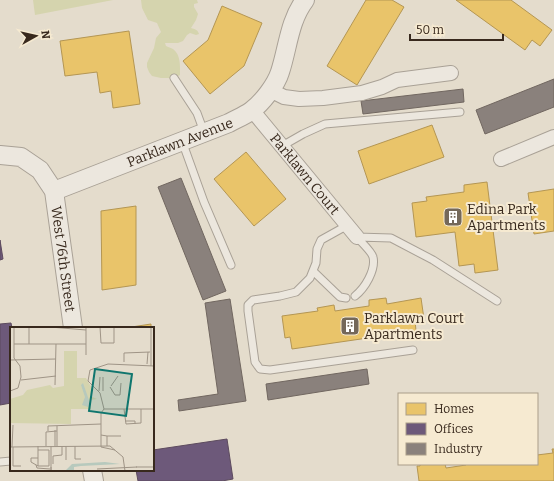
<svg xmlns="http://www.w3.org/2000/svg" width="554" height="481" font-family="Bitter,serif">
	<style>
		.green { fill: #d5d4ae }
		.homes { fill: #e9c46a; stroke: #b49653 }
		.offices { fill: #6d597a; stroke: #5d4b5e }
		.industry { fill: #8a817c; stroke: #716760 }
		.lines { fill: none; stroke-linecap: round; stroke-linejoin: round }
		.service-casing { stroke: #a9a196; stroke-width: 9 }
		.minor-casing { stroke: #a9a196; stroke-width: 16 }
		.tertiary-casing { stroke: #a9a196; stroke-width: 20 }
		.service { stroke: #ece7de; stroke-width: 7 }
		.minor { stroke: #ece7de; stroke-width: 14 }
		.tertiary { stroke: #ece7de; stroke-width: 18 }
		.labels { text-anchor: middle; stroke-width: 4; stroke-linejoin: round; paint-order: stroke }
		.street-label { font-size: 14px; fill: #38291d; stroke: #f6ead1 }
		.poi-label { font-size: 14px; fill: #38291d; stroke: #f6ead1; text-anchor: start }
		.inset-road { fill: none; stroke: #9f9486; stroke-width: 1 }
		.view { fill: #0f766e; fill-opacity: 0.15; stroke: #0f766e; stroke-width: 2 }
		.inset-edge { fill: none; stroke: #38291d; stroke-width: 2 }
	</style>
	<rect width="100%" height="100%" fill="#e4dccc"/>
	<path class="green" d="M33 0H113L35 15Z
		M141 0H197L198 3 194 4V7L198 14 196 20 191 28C195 29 198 30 199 34L196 35 190 33 187 35 183 41 178 43H165L166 46C168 47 171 48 173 49 181 55 180 66 180 75L171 80 169 78H161L152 76 149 72 147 67V63L154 48 156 38 161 32 157 23 148 20 142 8Z"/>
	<path class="homes" d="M366 0H392L404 7 357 85 327 66Z
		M456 0H511L552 30 540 46 532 40 525 50Z
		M222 6 262 23 244 66 210 94 183 61 208 40Z
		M129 31 140 104 113 108 111 91 100 93 97 72 65 76 60 41Z
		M432 125 444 157 369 184 358 151Z
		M246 152 286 199 254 226 214 179Z
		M487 182 498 270 475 273 474 264 459 266 455 232 416 237 412 203 427 201 426 197 464 192V185Z
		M554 189V231L534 234 528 193Z
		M136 206V285L102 290 101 211Z
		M386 298 387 304 421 298 424 319 415 320 416 331 292 349 290 337 285 338 282 316 318 311 317 308 334 305 335 311 369 306V300Z
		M151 324V328H125Z
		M552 449H554V481H419L417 466H420V464H445L446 468 466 465 465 464H537V455L553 453Z"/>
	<path class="offices" d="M0 240 3 259 0 260Z
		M11 323 12 328 11 403 0 405V324Z
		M227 439 233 479 222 481H138L136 470H153V450Z"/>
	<path class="industry" d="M554 79V107L485 134 476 110Z
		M463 89 464 102 363 114 361 101Z
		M181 178 226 291 203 300 158 187Z
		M230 299 246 401 179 411 178 400 218 394 205 303Z
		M367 369 369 384 268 400 266 384Z"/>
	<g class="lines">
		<g class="service-casing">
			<path id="service" d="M174 78 197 113 204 132
				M182 141 204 202 231 265
				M282 146 303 134 325 124 460 112
				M348 225 321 240 317 249 316 263 310 278 296 292 280 296 253 300 248 305V311L255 362 260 369 270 370 413 350
				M357 237 391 238 433 260 497 301
				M313 271 340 297 346 298
				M355 296C365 288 376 270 373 257 372 252 361 242 357 237
				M0 462 11 461"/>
		</g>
		<g class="minor-casing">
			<g id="minor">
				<path d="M270 90 284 97 299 99 323 98 362 93 382 87 397 80 451 73"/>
				<path id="s1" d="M252 110 357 237"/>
				<path d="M501 159 554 137"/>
			</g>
		</g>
		<g class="tertiary-casing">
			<g id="tertiary">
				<path id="s2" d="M0 155 21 157 40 170 54 191 73 328"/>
				<path id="s3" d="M54 191 229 123C236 119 244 116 251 111 262 103 276 85 280 72 288 48 289 21 305 0"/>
				<path d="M92 470 94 481"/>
			</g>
		</g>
		<use href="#service" class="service"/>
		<use href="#minor" class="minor"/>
		<use href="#tertiary" class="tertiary"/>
	</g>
	<defs>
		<g id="building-square" transform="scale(1)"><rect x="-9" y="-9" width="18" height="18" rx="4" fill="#74685a" stroke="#f6ead1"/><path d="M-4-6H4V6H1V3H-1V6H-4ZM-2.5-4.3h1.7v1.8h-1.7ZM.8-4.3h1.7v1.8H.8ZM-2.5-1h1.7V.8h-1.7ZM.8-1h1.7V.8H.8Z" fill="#fff"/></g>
	</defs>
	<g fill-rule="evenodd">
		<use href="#building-square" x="453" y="217"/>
		<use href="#building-square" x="350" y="326"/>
	</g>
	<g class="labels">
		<g class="street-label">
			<text dy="5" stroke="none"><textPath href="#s3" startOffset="135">Parklawn Avenue</textPath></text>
			<text dy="5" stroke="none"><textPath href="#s1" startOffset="83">Parklawn Court</textPath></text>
			<text dy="5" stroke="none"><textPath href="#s2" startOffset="138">West 76th Street</textPath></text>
		</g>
		<g class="poi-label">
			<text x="467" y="214">Edina Park<tspan x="467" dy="16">Apartments</tspan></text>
			<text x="364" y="323">Parklawn Court<tspan x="364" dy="16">Apartments</tspan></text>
		</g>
	</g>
	<g transform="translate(10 327)">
		<rect width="144" height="144" fill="#e4dccc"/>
		<path d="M54 24H67V51H76L83 63 80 69 87 72 80 73 81 82H61V97L0 96V72L13 68 17 63 40 58 43 61 54 59Z" fill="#d5d4ae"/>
		<path d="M73 56 80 76 78 80 72 78 75 70 71 58ZM95 135 110 137 71 139 64 140V143L68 144H55L62 137Z" fill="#b7c9bd"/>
		<path class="inset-road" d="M40 0 76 3M76 0V28M90 0 91 16H104V0M4 17H76M19 17V0M0 33 46 32M114 35V26L140 25M137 37 138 25M141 39V0M93 50V64M11 53 46 49M45 58 46 17M101 59 108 49M100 60 105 68H110L111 56M0 64 8 61 11 50 10 39 4 31V0M89 64 90 50M94 82 90 66 78 54 80 43 98 37 144 39M94 82H144M114 82 116 97 131 96V82M115 94H125V97M38 104V99L91 97M91 108 97 109V119M97 109H111M28 119V139H39V123H28M36 119V105L47 104M45 119V103M47 119V99M56 119V133M65 119V132H71M0 120 100 119 113 130 115 144M2 120 3 98M3 120V139H11M91 120V86L94 82M91 120 105 123M28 131H21V135L28 139M43 137V129L52 128V119M26 138 27 141 40 142M41 140V143V119M126 140H144M87 142 127 140"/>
		<path class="view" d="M85 42 122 47 116 89 79 84Z"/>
		<rect width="144" height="144" class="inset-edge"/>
	</g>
	<rect x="398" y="393" width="140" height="72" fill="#f6ead1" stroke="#aa9d89"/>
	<rect x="406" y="403" width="20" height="12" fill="#e9c46a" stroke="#aa9d89"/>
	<text x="434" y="413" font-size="12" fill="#38291d">Homes</text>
	<rect x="406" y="423" width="20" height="12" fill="#6d597a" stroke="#aa9d89"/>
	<text x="434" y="433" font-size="12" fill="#38291d">Offices</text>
	<rect x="406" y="443" width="20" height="12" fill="#8a817c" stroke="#aa9d89"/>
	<text x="434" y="453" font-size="12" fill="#38291d">Industry</text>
	<g transform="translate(36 36) rotate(82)" stroke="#f6ead1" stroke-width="3" paint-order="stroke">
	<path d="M0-3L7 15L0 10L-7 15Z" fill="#38291d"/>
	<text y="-6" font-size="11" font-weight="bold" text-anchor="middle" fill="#38291d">N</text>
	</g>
	<path d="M410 34v6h93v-6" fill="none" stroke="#38291d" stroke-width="2"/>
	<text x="416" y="34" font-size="12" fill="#38291d" stroke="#f6ead1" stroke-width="3" paint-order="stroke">50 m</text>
</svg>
